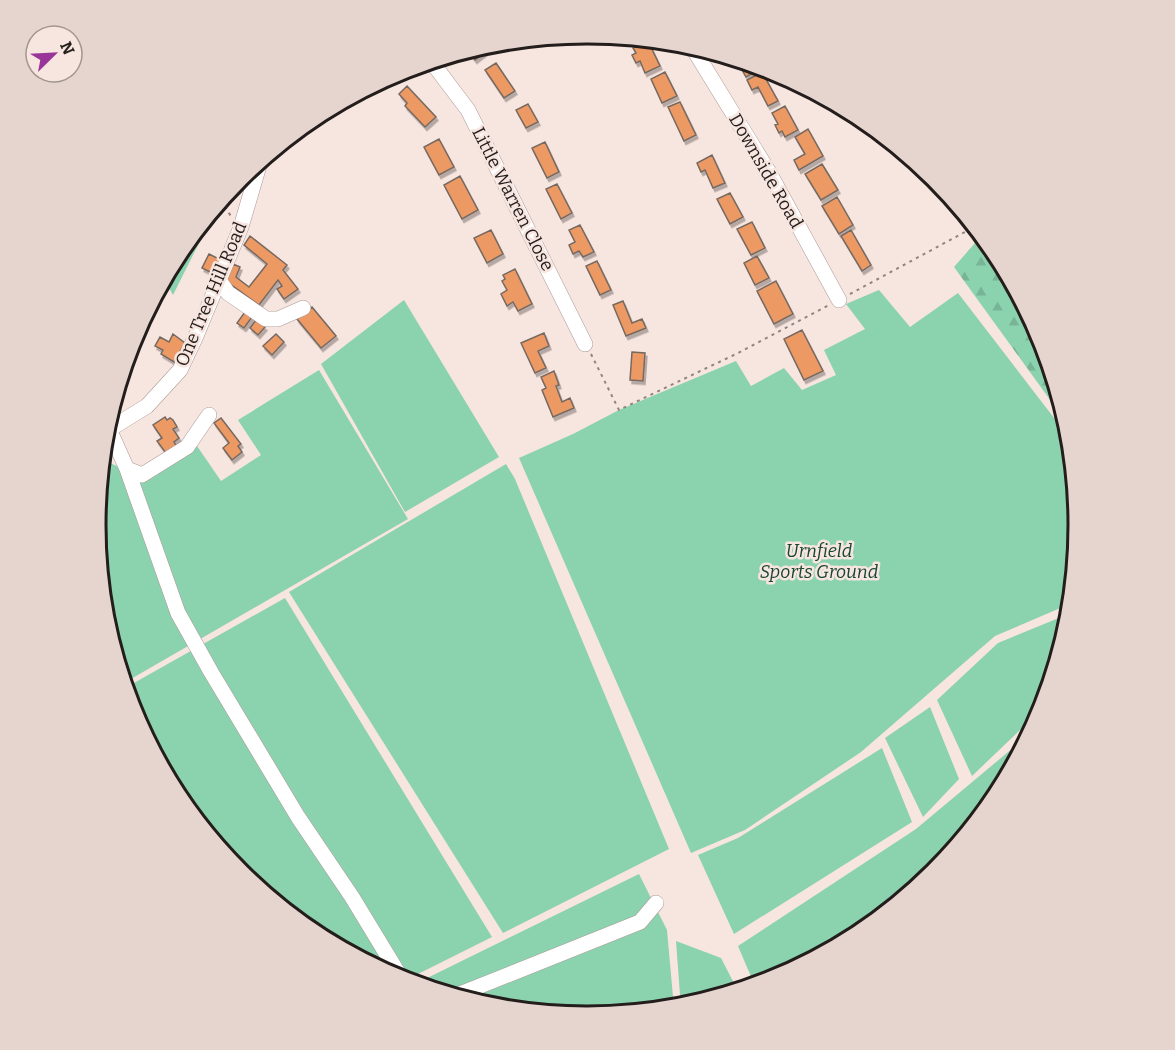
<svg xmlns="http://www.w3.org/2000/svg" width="1175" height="1050" font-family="Bitter,serif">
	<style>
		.green { fill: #8bd2af }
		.forest { fill: url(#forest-firs) }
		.building { fill: #ed9964; stroke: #766961; stroke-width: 1.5; filter: url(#shadow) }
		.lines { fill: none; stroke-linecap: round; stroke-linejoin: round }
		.minor-casing { stroke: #ab9b96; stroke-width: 16 }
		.path { stroke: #908480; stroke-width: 2; stroke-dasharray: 3 4.5; stroke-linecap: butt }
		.minor { stroke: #fff; stroke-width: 15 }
		.labels { text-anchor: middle; stroke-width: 5; stroke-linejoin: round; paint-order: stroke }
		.street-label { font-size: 18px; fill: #231d1b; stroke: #f7e5df }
		.park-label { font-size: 18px; font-style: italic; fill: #164531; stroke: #f7e5df }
		.rim { fill: none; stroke: #231d1b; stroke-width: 3 }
	</style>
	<defs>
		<pattern id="forest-firs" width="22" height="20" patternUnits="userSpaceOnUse" patternTransform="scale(1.5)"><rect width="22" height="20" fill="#8bd2af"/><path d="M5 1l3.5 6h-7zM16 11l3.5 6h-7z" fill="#78b496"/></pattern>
		<filter id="shadow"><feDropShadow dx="2" dy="3.5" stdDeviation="0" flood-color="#0004"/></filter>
	</defs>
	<rect width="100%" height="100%" fill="#f7e5df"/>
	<path class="green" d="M209 214 212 217 173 295 164 279 179 251Z
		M879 290 910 327 958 293 1071 440 1079 525 1072 603 995 636 861 752 745 830 691 853 519 458 573 434 619 410 736 361 751 386 784 368 802 390 836 375 824 350 865 329 846 304Z
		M404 300 499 457 405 512 321 364Z
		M319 370 408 519 124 683 105 621 96 525 102 464 108 462 147 480 197 446 221 481 261 455 238 420Z
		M506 464 515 479 669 849 503 933 289 592Z
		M285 598 492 937 404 981 314 934 239 873 178 798 133 713 125 688Z
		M1071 613 1070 621 1044 707 972 776 937 700 998 643Z
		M930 707 959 779 923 817 885 738Z
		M1032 732 996 799 935 873 861 934 775 980 755 986 738 946 916 829Z
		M882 748 912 822 734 934 698 855 738 838Z
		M639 874 667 930 674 1008 587 1017 491 1007 415 984Z
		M676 941 721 958 738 991 681 1008Z"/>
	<path class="forest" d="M975 243 1043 338 1069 426 954 267Z"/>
	<path class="building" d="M648 41 660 66 645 73 640 61 636 63 632 55 636 53 633 48Z
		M481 46 485 52 475 60 467 50Z
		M736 59 755 64 758 70 746 77Z
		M496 63 515 91 504 98 485 70Z
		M665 72 677 96 662 103 651 79Z
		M762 72 778 101 768 106 758 87 752 90 747 80Z
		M407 86 436 117 425 127 405 106 407 103 399 94Z
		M680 102 696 135 684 141 668 107Z
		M528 104 538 122 526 128 516 110Z
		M785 106 798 130 785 137 782 131 779 133 775 125 778 124 772 113Z
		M808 129 823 156 799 170 794 160 805 154 795 137Z
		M439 139 454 167 439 175 424 147Z
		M545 142 559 172 547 178 532 148Z
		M712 155 725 183 713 188 705 170 701 172 697 163Z
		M822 164 838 190 821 200 805 174Z
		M460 176 478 210 462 219 444 185Z
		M557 184 572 213 561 219 546 189Z
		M730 193 743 217 730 224 717 199Z
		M837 197 853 225 839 234 822 206Z
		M752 222 765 248 751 255 737 229Z
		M580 225 594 252 583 257 579 251 573 254 569 245 575 242 569 230Z
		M491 230 503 254 487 263 474 238Z
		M851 230 871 265 862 271 841 236Z
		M250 236 287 265 283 270 298 289 284 299 277 289 282 286 278 280 259 305 226 281 233 264 240 267 236 277 249 287 267 264 244 245Z
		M209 254 223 261 219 271 212 268 210 272 202 268Z
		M757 256 769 278 755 285 744 263Z
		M597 261 611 290 600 295 586 266Z
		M515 269 532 304 518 311 513 302 507 306 501 294 507 290 502 281 505 279 503 275Z
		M776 281 793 314 774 324 757 291Z
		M623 301 632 323 642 319 646 328 626 336 613 305Z
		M312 307 336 336 321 348 297 319Z
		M245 312 252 317 244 328 237 323Z
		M256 320 265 327 258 335 250 328Z
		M802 330 823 371 804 380 784 339Z
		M544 333 549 346 538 351 546 368 535 373 521 343Z
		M173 334 185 343 174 362 161 354 163 350 155 346 160 337 169 342Z
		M276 334 284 342 272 355 263 346Z
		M632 352 645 353 643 381 630 380Z
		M554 371 559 385 556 386 562 402 570 398 574 408 553 417 542 390 546 388 541 377Z
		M165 417 167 420 170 418 173 420 177 427 173 429 179 438 174 442 177 447 166 453 157 441 162 438 153 425Z
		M221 418 241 444 238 446 242 452 232 460 223 448 229 443 214 423Z"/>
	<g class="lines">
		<g class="minor-casing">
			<path id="minor" d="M691 45 770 174 839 300
				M431 61 468 110 585 344
				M219 280 228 293 266 319H278L303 308
				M109 429 127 469 142 475 187 447 209 415
				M105 432 147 406 180 370 196 336 241 227 261 159
				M127 469 178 613 211 672 298 817 352 897 403 981
				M455 996 640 922 656 903"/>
		</g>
		<path class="path" d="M221 200 232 218
			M850 294 976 226
			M591 354 619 410 738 353 829 305"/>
		<use href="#minor" class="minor"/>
	</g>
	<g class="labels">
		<g class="street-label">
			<text transform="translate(766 171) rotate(60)" y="6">Downside Road</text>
			<text transform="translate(513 199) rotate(63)" y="6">Little Warren Close</text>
			<text transform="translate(211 294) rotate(-67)" y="6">One Tree Hill Road</text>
		</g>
		<g class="park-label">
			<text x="819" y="557">Urnfield<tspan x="819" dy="21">Sports Ground</tspan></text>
		</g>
	</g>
	<path d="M0 0H1175V1050H0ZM106 525a481 481 0 1 1 962 0a481 481 0 1 1-962 0Z" fill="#e6d5cf" fill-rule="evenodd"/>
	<path class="rim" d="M106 525a481 481 0 1 1 962 0a481 481 0 1 1-962 0Z"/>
	<g transform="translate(54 54) rotate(66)"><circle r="28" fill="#f7e5df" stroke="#a29591" stroke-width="1.5"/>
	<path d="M0-4.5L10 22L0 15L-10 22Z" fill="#993499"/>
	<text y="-9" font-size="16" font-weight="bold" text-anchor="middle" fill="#231d1b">N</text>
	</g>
</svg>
